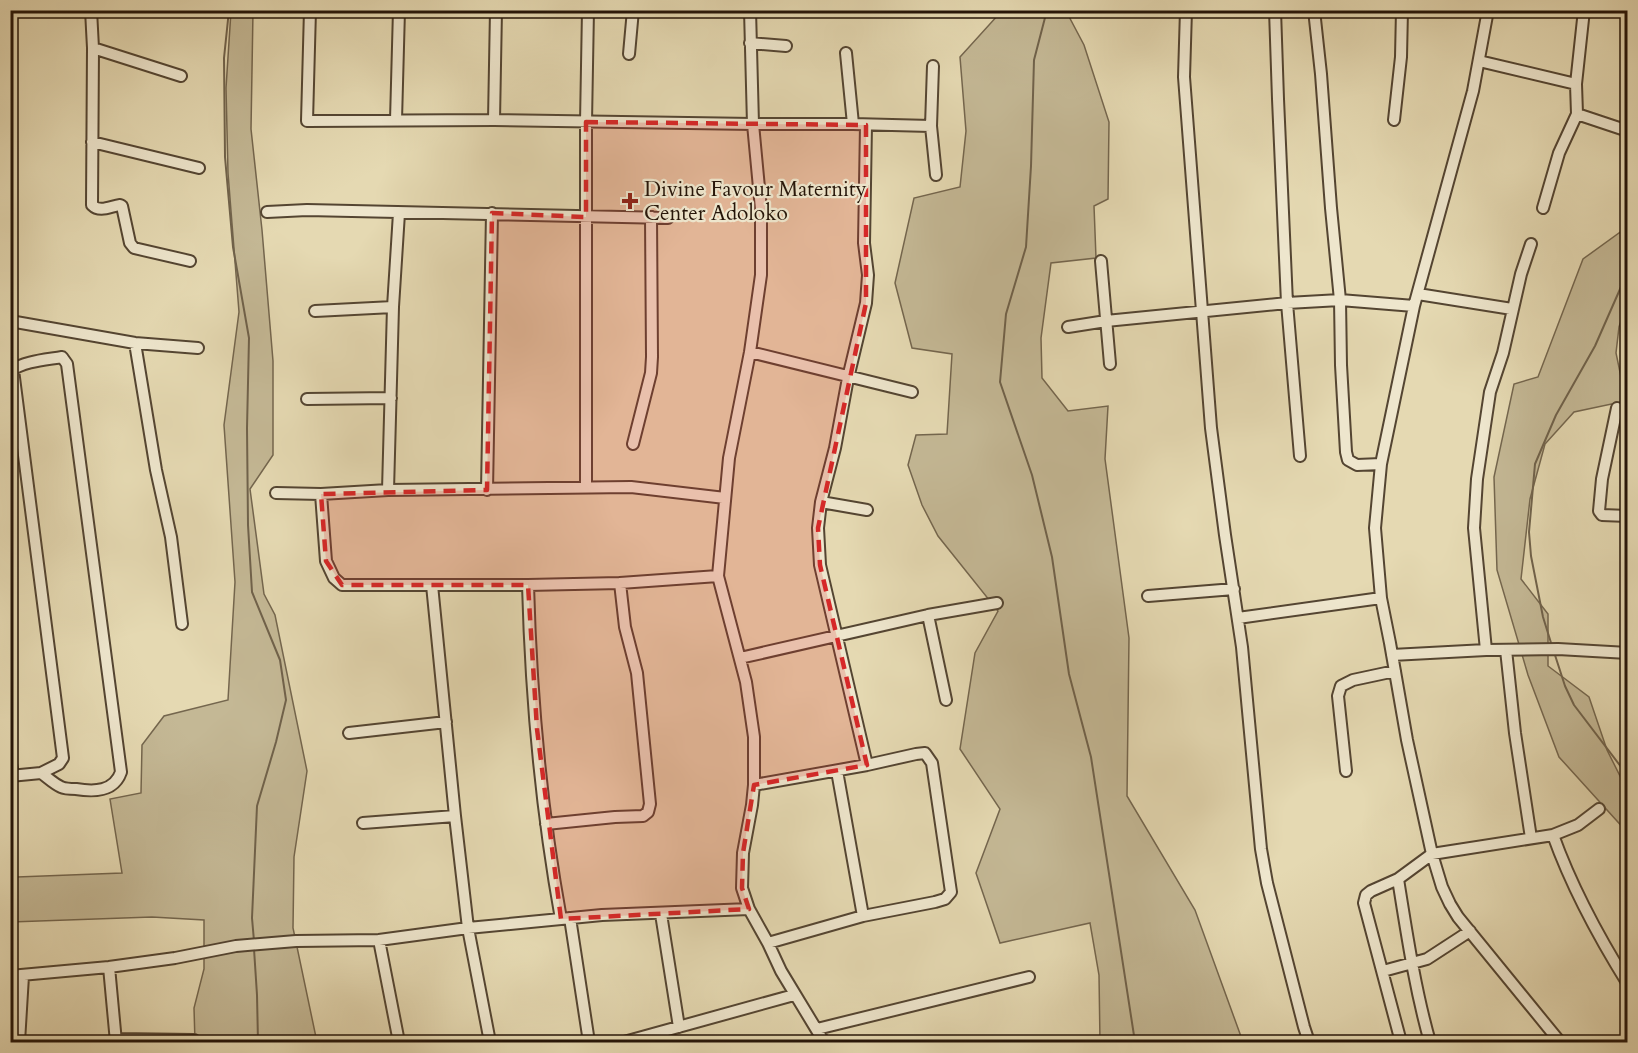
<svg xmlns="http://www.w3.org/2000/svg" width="1638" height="1053" font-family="Cardo,serif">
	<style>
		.green { fill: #c4b895; stroke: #74664e; stroke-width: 1.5 }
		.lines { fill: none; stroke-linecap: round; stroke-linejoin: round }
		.stream { stroke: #70624b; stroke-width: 2 }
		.minor-casing { stroke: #544532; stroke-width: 14 }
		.minor { stroke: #eee6cd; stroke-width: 10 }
		.marked { fill: #d62828; fill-opacity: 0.2; stroke: #d62828; stroke-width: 4.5; stroke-dasharray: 12 8; stroke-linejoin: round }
		.poi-dot { fill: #8f2418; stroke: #eee6cd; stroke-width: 2 }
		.labels { text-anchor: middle; stroke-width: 4.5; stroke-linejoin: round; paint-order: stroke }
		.poi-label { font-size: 21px; fill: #241408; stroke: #eee6cd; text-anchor: start }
	</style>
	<rect width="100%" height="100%" fill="#e5d9b2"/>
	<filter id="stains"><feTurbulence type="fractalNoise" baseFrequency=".00333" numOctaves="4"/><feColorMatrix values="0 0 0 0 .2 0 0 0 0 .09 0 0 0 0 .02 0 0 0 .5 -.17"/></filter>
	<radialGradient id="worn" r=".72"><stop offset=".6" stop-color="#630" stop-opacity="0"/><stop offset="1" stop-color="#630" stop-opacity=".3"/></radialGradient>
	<path class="green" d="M231 11H253L251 129 262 230 273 361V455L250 489 264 594 275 615 307 771 294 857 293 928 317 1042H195L194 1008 204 969V920L152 917 11 922 10 838 17 877 122 873 110 799 141 793 142 745 164 716 228 700 235 582 224 425 239 312 228 173 226 88Z
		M997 11H1066L1084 45 1109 122 1108 199 1094 206 1096 258 1051 263 1041 338 1042 378 1068 411 1108 406 1105 459 1129 638 1127 796 1195 910 1243 1042H1100L1099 975 1090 923 1000 943 976 873 1000 809 960 749 975 653 998 611 938 536 922 505 908 465 916 435 947 434 952 354 912 348 895 283 914 198 960 187 966 131 960 57 999 14Z
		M1627 223V303L1619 327 1616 353 1626 401 1574 412 1545 444 1530 499 1521 579 1548 614V666L1589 697 1607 750 1627 790V832L1559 757 1528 675 1497 570 1494 477 1514 384 1538 377 1583 259 1623 230Z"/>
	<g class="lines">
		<path class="stream" d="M229 10 224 58 225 157 233 247 249 338 247 428 248 525 252 592 280 660 286 700 276 742 257 806 252 918 254 941
			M1047 10 1034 60 1031 166 1026 247 1006 314 1000 382 1032 475 1052 557 1069 674 1091 757 1135 1042
			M1552 646 1543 617 1531 556 1529 532 1535 464 1556 415 1595 346 1628 271
			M1554 652 1565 686 1574 705 1628 776
			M254 949 257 995 258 1042"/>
		<g class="minor-casing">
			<path id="minor" d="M91 10 93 48 92 205C100 213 111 206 120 205L122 206 130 243 134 248 190 261
				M310 10 307 121 494 120 753 124H853L931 126
				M750 10 753 124 761 209V275L750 352 729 458 718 576 746 682 754 737V785L752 805 743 853 742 888 749 909 768 943 781 971 824 1042
				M1186 10 1184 77 1211 428 1225 535 1242 647 1261 849 1267 883 1304 1027 1309 1042
				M1275 10 1278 99 1287 303 1300 456
				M1314 10 1321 74 1331 208 1340 300 1341 365 1346 452 1348 460 1357 465 1381 464
				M1488 10 1473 91 1414 306 1381 464 1375 528 1381 598 1390 643 1407 740 1432 854 1442 887 1450 904 1458 917 1560 1042
				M750 43 786 46
				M93 48 181 76
				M846 53 853 124
				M629 54 633 10
				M1479 61 1576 84
				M933 66 931 126 936 175
				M1577 114 1628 131
				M396 120 399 10
				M494 120 496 10
				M1394 120 1401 57 1402 10
				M866 125 864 243 868 275 866 303 848 378 835 448 821 502 818 528 820 565 867 765
				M92 142 199 168
				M1543 208 1559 153 1577 114 1576 84 1584 10
				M267 212 307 210 668 218
				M1101 261 1110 364
				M1418 294 1512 309
				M315 311 393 307
				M10 321 135 343 198 348
				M1068 327 1106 321 1287 303 1340 300 1414 306
				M135 343 156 470 171 537 182 624
				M750 352 912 392
				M13 370 63 758 59 764 41 773
				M10 371C25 361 44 360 62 357L67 364 121 772C114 792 94 792 76 789 71 789 65 789 61 787 54 784 47 777 41 773L10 776
				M307 399 391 398
				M1617 408 1602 479 1599 511 1602 515 1628 516
				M633 444 651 373 652 357 651 217
				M586 488V122L588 10
				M388 490 393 307 399 213
				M487 490 492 213
				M276 493 321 494 388 490 631 487 725 498
				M321 494 326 561 334 578 342 585H528L620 583 718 576
				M821 502 867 510
				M432 585 455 816 468 928 490 1042
				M528 585C531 697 541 809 561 919
				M1148 596 1234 589
				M928 615 946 700
				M1238 618 1381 598
				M1486 650 1474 528 1477 479 1490 392 1503 353 1521 274 1531 244
				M1506 650 1515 733 1531 838
				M1392 655 1486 650 1558 649 1628 653
				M740 658 928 615 997 603
				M349 733 446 722
				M10 758 13 776
				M837 771 863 916
				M1346 771 1338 696 1341 686 1353 680 1395 671
				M754 785 867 765 916 754 925 753 932 763 951 892 945 899 935 902 863 916 768 943
				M363 823 455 816
				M546 824 615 817 643 816 648 812 650 804 637 673 625 627 620 583
				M1553 835C1572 888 1598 936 1628 984
				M1398 879C1407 935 1415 989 1430 1042
				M661 914 679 1027
				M570 918 589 1042
				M379 940 399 1042
				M109 967 116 1042
				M1383 971 1427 959 1470 931
				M10 976 109 967 175 958 236 946 296 941 379 940 468 928 602 915 749 909
				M817 1029 1029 977
				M116 1039 194 1040
				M19 1042 23 976
				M624 1042 794 995
				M1401 1042 1364 903 1366 895 1371 891 1398 879 1432 854 1553 835 1578 825 1599 809"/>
		</g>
		<use href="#minor" class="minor"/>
	</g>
	<path class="marked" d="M586 122 866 125V303L818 528 820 565 867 765 754 785 743 853 742 888 749 909 561 919 537 729 528 585H342L326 561 321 494 487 490 492 213 586 217Z"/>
	<path class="poi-dot" d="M627 192h6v6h6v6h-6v6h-6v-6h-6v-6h6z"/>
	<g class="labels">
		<g class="poi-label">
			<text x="644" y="196">Divine Favour Maternity<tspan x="644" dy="24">Center Adoloko</tspan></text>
		</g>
	</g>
	<rect width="1638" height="1053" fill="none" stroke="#e5d9b2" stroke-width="36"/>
	<rect x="12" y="12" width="1614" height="1029" fill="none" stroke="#241408" stroke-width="3"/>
	<rect x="18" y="18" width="1602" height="1017" fill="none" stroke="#241408" stroke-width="1.5"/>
	<rect width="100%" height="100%" filter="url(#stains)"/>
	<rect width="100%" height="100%" fill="url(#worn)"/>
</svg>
